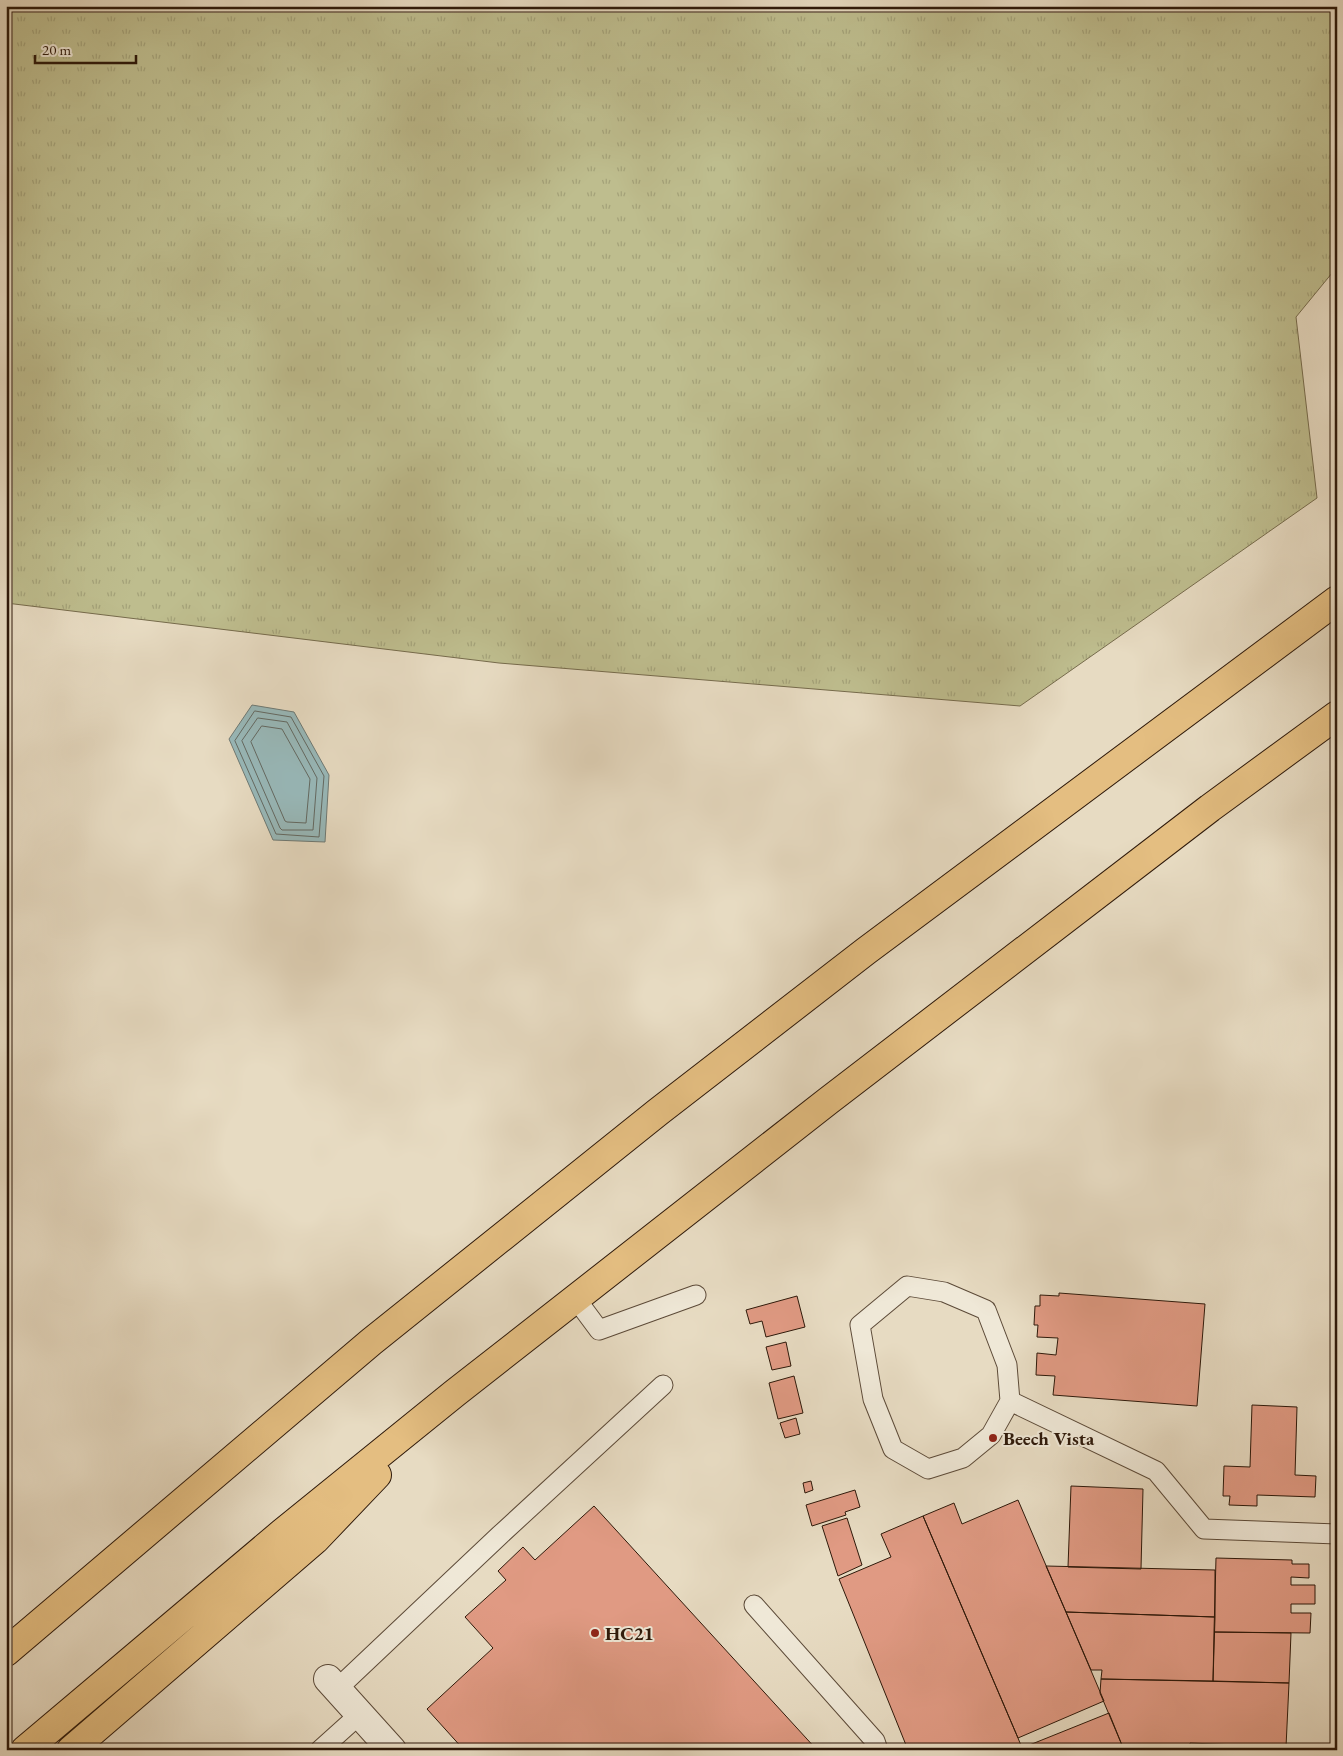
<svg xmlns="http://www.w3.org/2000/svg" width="1343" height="1756" font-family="'EB Garamond',serif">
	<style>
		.grass { fill: url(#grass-tufts); stroke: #766b4c }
		.water { fill: #98b9ba; stroke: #6e7974 }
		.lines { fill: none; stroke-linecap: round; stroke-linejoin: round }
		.shore { stroke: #636962; stroke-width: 1 }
		.building { fill: #e09a83; stroke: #2e190a }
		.service-casing { stroke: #5c4a38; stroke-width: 21 }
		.minor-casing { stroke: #5c4a38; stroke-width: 30 }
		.trunk-casing { stroke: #2e190a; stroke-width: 30 }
		.service { stroke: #efe8d7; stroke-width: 19 }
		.minor { stroke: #efe8d7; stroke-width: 28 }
		.trunk { stroke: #e4be81; stroke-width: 28 }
		.poi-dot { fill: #8f2418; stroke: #efe8d7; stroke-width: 2 }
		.labels { text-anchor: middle; stroke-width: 4; stroke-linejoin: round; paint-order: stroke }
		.poi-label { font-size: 19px; font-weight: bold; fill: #2e190a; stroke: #efe8d7; text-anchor: start }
	</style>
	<defs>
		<pattern id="grass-tufts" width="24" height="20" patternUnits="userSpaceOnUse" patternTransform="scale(1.25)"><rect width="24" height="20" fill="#bebd8e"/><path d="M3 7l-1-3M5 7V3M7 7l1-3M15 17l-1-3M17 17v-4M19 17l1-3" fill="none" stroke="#a4a279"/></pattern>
	</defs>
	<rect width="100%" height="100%" fill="#e7dbc2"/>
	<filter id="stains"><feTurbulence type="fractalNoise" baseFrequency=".004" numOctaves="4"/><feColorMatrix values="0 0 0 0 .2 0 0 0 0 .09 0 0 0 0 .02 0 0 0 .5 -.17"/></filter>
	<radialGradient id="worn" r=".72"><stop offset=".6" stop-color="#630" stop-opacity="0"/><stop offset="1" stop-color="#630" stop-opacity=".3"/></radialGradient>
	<path class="grass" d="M6 6H1337V267L1296 317 1317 498 1020 706 499 663 6 603Z"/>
	<path class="water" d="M252 705 294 712 329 775 325 842 273 840 229 739Z"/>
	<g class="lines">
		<path class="shore" d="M255 711 291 717 324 776 319 837 276 834 235 741Z
			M258 718 287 722 317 778 313 830H282L280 828 242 741Z
			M262 726 282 729 310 779 306 823 287 822 285 821 251 742Z"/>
	</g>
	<path class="building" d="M1059 1293 1205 1304 1197 1406 1053 1395 1055 1376 1036 1375 1037 1353 1056 1355 1058 1338 1037 1337 1038 1325H1034L1035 1306H1040V1295L1059 1296Z
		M797 1296 805 1327 766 1337 762 1321 750 1324 746 1310Z
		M786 1342 791 1366 772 1370 766 1347Z
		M794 1376 803 1413 778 1419 769 1383Z
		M1252 1405 1297 1407 1295 1475 1316 1476 1315 1497 1257 1495V1506L1229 1505 1230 1496H1223L1224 1466 1250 1467Z
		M796 1418 800 1434 785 1438 780 1423Z
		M811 1481 813 1490 805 1493 803 1483Z
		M1071 1486 1143 1489 1141 1569 1068 1567Z
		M855 1490 860 1507 845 1512 846 1515 812 1526 806 1505Z
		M1018 1500 1104 1701 1018 1738 923 1516 954 1503 962 1524Z
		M594 1506 817 1750H464L427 1709 493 1648 465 1617 506 1580 498 1571 523 1547 535 1560Z
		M923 1516 1018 1738 1022 1748 1018 1750H908L839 1579 891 1557 881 1534Z
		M847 1518 862 1565 838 1576 822 1526Z
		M1216 1558 1292 1560V1564H1309V1578L1291 1577V1585H1315V1604H1291V1613H1311L1310 1633 1214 1632Z
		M1046 1566 1215 1570V1617L1066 1612Z
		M1066 1612 1215 1617 1213 1681 1101 1679 1102 1670H1091Z
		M1214 1632 1291 1633 1289 1683 1213 1681Z
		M1101 1679 1289 1683 1286 1747 1190 1743V1750H1124L1100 1693Z
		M1109 1713 1124 1750H1018L1022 1748Z"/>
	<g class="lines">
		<g class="service-casing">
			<path id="service" d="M907 1286 944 1292 986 1310 1007 1365 1010 1401 991 1435 963 1458 928 1469 893 1449 873 1399 860 1325Z
				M576 1299 599 1330 696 1295
				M1010 1401 1156 1471 1204 1529 1337 1534
				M754 1605 875 1741 878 1750
				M337 1689 500 1535 663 1385
				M320 1750 360 1714"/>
		</g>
		<g class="minor-casing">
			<path id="minor" d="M328 1679 392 1750"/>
		</g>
		<g class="trunk-casing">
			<path id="trunk" d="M6 1652 371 1342 658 1112 866 951 1337 600
				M25 1750 282 1533 455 1393 828 1101 1210 808 1337 715
				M71 1750 315 1540 377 1475"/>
		</g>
		<use href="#service" class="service"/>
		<use href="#minor" class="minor"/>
		<use href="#trunk" class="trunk"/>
	</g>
	<g class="poi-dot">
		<circle cx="993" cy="1438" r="5"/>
		<circle cx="595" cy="1633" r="5"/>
	</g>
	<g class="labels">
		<g class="poi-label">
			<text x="1003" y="1445">Beech Vista</text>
			<text x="605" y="1640">HC21</text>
		</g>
	</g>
	<rect width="1343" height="1756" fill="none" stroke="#e7dbc2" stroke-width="25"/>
	<rect x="8" y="8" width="1328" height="1741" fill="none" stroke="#2e190a" stroke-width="2.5"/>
	<rect x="12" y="12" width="1318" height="1731" fill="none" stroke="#2e190a"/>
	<path d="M35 55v8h101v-8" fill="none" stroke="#2e190a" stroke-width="2.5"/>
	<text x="42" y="55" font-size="15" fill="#2e190a" stroke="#efe8d7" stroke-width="4" paint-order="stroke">20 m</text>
	<rect width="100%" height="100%" filter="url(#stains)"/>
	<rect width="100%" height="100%" fill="url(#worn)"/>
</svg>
